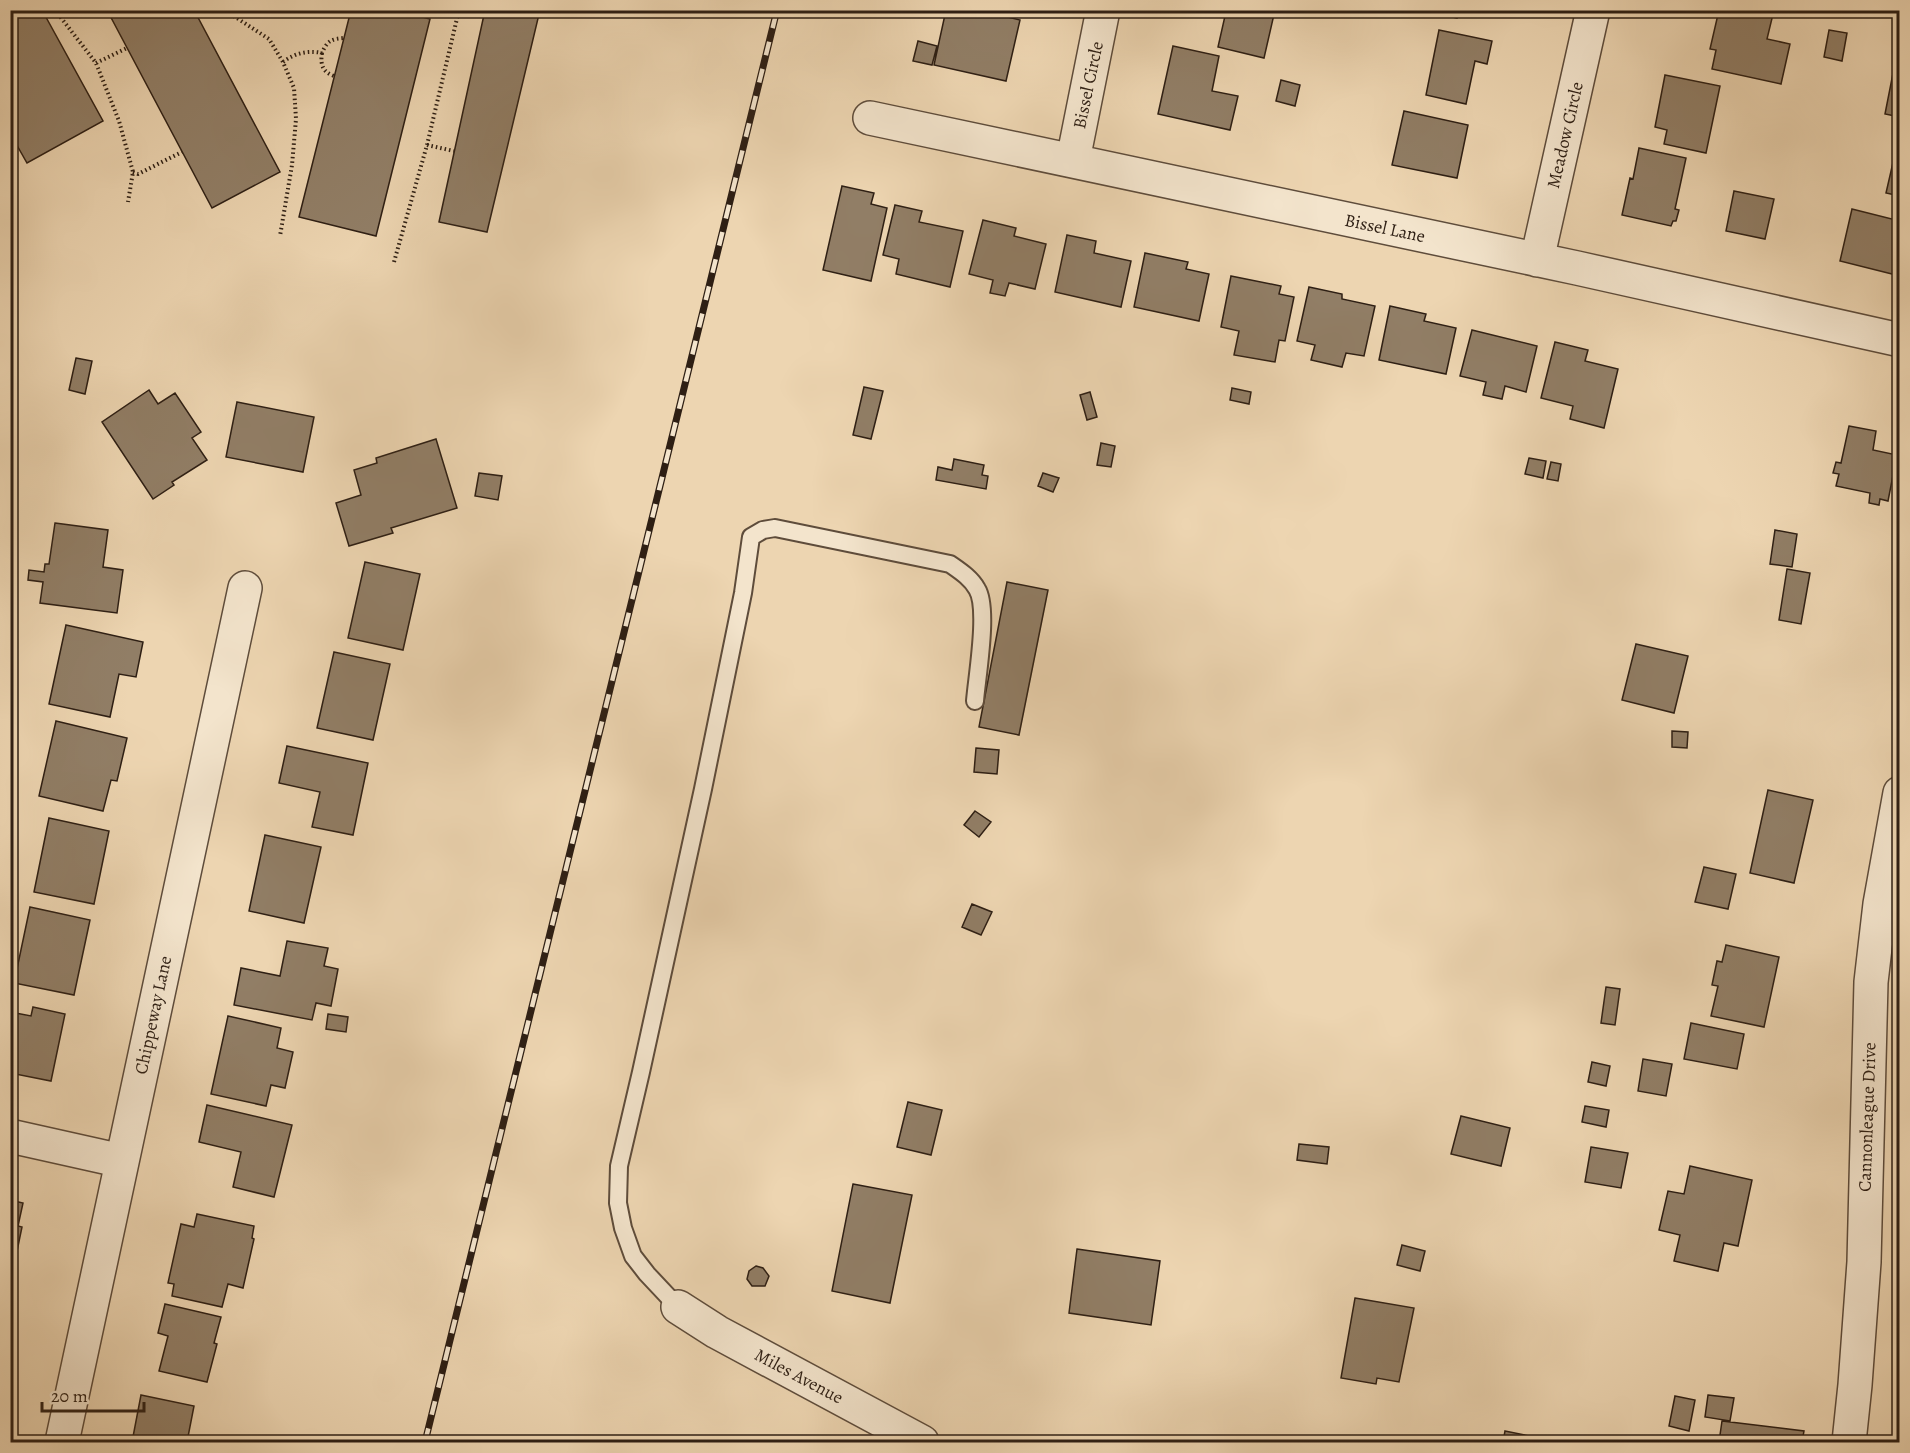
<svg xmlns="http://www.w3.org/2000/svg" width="1910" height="1453" font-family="Alegreya,serif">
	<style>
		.building { fill: #917e66; stroke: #2e1f14; stroke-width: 1.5 }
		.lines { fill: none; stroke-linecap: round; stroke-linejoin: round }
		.service-casing { stroke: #5e4c3b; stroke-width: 20 }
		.minor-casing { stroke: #5e4c3b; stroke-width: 36 }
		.path { stroke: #2e1f14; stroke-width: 4; stroke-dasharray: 1.5 3; stroke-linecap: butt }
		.service { stroke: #f3e4cc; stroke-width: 16 }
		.minor { stroke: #f3e4cc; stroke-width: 33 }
		.rail-casing { stroke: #2e1f14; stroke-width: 7 }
		.rail { stroke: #f3e4cc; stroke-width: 4.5; stroke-dasharray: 14; stroke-linecap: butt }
		.labels { text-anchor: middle; stroke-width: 6; stroke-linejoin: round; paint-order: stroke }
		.street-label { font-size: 18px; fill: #2e1f14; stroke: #f3e4cc }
	</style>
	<rect width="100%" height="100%" fill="#edd5b1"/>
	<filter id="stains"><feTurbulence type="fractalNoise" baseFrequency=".00333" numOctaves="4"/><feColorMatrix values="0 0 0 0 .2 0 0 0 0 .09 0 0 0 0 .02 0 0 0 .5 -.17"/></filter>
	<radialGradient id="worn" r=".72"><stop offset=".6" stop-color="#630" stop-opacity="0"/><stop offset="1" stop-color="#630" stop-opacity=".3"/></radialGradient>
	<path class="building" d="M10 10H42L103 121 27 163 10 133Z
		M107 10H194L280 172 212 208Z
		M351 10H396L430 19 376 236 299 217Z
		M485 10H540L487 232 439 222Z
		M946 10H979L1020 20 1006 81 934 65Z
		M1215 10H1275L1264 58 1218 47 1225 16 1214 13Z
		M1423 10H1459L1457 18Z
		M1719 10H1774L1767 39 1790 44 1781 84 1712 69 1716 50 1710 49Z
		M1439 30 1492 41 1487 64 1475 61 1466 104 1426 95Z
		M1829 30 1847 33 1842 61 1824 57Z
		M918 41 937 46 932 65 913 61Z
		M1173 46 1219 56 1212 91 1238 96 1230 130 1158 114Z
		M1894 68 1900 69V117L1885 114Z
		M1665 75 1720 86 1706 153 1664 144 1667 130 1655 127Z
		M1281 80 1300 85 1295 106 1276 101Z
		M1404 111 1468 125 1457 178 1392 165Z
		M1900 132V196L1886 193Z
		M1639 148 1686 158 1675 209 1679 210 1676 221H1673L1671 226 1622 215 1630 178 1633 179Z
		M842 186 874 193 871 204 887 208 871 281 823 270Z
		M1734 191 1774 199 1765 239 1726 231Z
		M895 205 922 211 919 222 963 231 950 287 896 274 899 259 883 255Z
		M1852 209 1900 221V276L1840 261Z
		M983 220 1016 228 1014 236 1046 244 1035 289 1009 283 1005 296 990 293 993 280 969 274Z
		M1067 235 1096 241 1094 253 1131 261 1121 307 1055 292Z
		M1145 253 1188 262 1186 269 1209 274 1199 321 1134 307Z
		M1231 276 1281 286 1279 294 1294 297 1285 341 1279 340 1275 362 1234 355 1239 331 1221 327Z
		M1309 287 1342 294V299L1375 306 1364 356 1346 353 1342 367 1311 360 1315 345 1297 341Z
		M1390 306 1426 314 1424 321 1456 328 1446 374 1379 360Z
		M1472 330 1537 346 1526 392 1505 386 1502 399 1483 395 1486 382 1460 376Z
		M1555 342 1588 350 1585 361 1618 369 1604 428 1570 419 1573 406 1541 398Z
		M76 358 92 361 85 394 69 390Z
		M864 387 883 391 871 439 853 435Z
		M1232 388 1251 392 1249 404 1230 400Z
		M149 390 158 404 175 393 201 432 192 438 207 460 172 482 174 485 153 499 102 422Z
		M1090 392 1097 417 1087 420 1080 395Z
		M237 402 314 417 303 472 226 457Z
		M1849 426 1876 431 1873 450 1897 455 1888 501 1880 499 1879 505 1869 503 1870 493 1836 486 1839 474 1833 473 1836 462 1841 463Z
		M436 439 457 508 391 528 393 533 349 546 336 503 361 495 354 470 377 463 376 458Z
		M1101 443 1115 446 1111 467 1097 465Z
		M1529 458 1546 461 1543 478 1525 474Z
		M954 459 984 465 982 475 988 476 986 489 936 480 938 467 952 470Z
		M1551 462 1561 464 1558 481 1547 479Z
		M479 473 502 476 498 500 475 496Z
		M1043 473 1059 478 1053 492 1038 486Z
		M55 523 108 530 103 567 123 570 117 613 40 603 43 582 28 580 29 570 44 572 45 564H49Z
		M1775 530 1797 534 1792 567 1770 564Z
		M365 562 420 574 403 650 348 638Z
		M1787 569 1810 573 1801 624 1779 620Z
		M1007 582 1048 590 1019 735 979 727Z
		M66 625 143 642 136 677 119 674 110 717 49 704Z
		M1636 644 1688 656 1674 713 1622 700Z
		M334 652 390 664 373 740 317 728Z
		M56 721 127 738 117 781 111 780 103 811 39 796Z
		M1672 731 1688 732 1687 748 1672 747Z
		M287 746 368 763 353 835 312 827 320 792 279 783Z
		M976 748 999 750 997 774 974 772Z
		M1768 790 1813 800 1794 883 1750 873Z
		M975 811 991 822 979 837 964 825Z
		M49 818 109 831 94 904 34 892Z
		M265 835 321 847 304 923 249 911Z
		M1704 867 1736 874 1728 909 1695 902Z
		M972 904 992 912 981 935 962 927Z
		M30 907 90 920 74 995 14 983Z
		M287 941 328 948 324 966 338 969 331 1006 316 1003 312 1020 234 1005 241 968 280 976Z
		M1726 945 1779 957 1764 1027 1711 1016 1718 986 1712 985 1717 961 1722 962Z
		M1606 987 1620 989 1615 1025 1601 1023Z
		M33 1007 65 1014 51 1081 10 1073V1012L31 1016Z
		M328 1014 348 1017 346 1032 326 1029Z
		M228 1016 281 1028 277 1048 293 1052 285 1088 271 1085 266 1106 211 1094Z
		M1691 1023 1744 1034 1737 1069 1684 1059Z
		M1643 1059 1672 1064 1666 1096 1638 1091Z
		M1592 1062 1610 1066 1606 1086 1588 1082Z
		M908 1102 942 1110 931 1155 897 1147Z
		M207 1105 292 1125 274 1197 233 1187 241 1152 199 1142Z
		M1585 1106 1609 1110 1606 1127 1582 1122Z
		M1461 1116 1510 1128 1501 1166 1451 1154Z
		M1299 1144 1329 1147 1327 1164 1297 1160Z
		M1591 1147 1628 1153 1621 1188 1585 1182Z
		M1690 1166 1752 1180 1738 1246 1724 1243 1718 1271 1674 1261 1680 1235 1659 1230 1668 1191 1684 1194Z
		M853 1184 912 1195 890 1303 832 1291Z
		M10 1200 23 1203 18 1226 22 1227 11 1280Z
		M197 1214 254 1226 252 1238 254 1239 243 1288 228 1284 222 1307 172 1296 174 1284 168 1283 181 1224 194 1227Z
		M1402 1245 1425 1251 1420 1271 1397 1265Z
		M1077 1249 1160 1261 1151 1325 1069 1313Z
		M756 1266 763 1268 769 1276 765 1286H752L747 1279 749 1271Z
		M1355 1298 1414 1308 1399 1382 1377 1378 1376 1384 1341 1378Z
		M165 1304 221 1317 214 1343 217 1344 207 1382 159 1371 168 1336 158 1333Z
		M141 1395 194 1406 187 1442H132Z
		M1708 1395 1734 1398 1730 1421 1705 1417Z
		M1675 1396 1695 1400 1689 1431 1669 1426Z
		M1722 1421 1804 1431 1802 1442H1719Z
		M1505 1431 1558 1442H1503Z"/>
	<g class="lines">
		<g class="service-casing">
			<path id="service" d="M678 1307 647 1274 633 1256 623 1228 618 1203 619 1166 641 1072 703 789 743 593 751 537 763 530 775 528 950 564C960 571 971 578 977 589 989 608 977 676 975 701"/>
		</g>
		<g class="minor-casing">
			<path id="minor" d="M870 118 1577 268 1900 340
				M1073 160 1103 10
				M1537 260 1593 10
				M10 1136 122 1161
				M678 1307 717 1332 922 1442
				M62 1442 245 588
				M1849 1442 1855 1385 1864 1262 1871 982 1880 904 1900 793"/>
		</g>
		<path class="path" d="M55 10 96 63 119 121 133 172 128 202
			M226 11 269 39 283 62 294 88 296 119 292 165 280 236
			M230 11 255 14 282 10
			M322 53C320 65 323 72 334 76
			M283 62C295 53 308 50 322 53 327 41 331 39 344 38
			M96 63 127 48
			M427 145 454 151
			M133 172 138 174 182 152
			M394 262 427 145 459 10"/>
		<use href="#service" class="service"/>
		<use href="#minor" class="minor"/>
		<g class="rail-casing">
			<path id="rail" d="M425 1442 777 10"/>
		</g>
		<use href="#rail" class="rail"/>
	</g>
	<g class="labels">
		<g class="street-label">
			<text transform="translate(1088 85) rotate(-78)" y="6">Bissel Circle</text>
			<text transform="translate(1565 135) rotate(-77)" y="6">Meadow Circle</text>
			<text transform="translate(1385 228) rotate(12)" y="6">Bissel Lane</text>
			<text transform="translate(153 1015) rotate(-78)" y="6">Chippeway Lane</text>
			<text transform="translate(1867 1117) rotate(-88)" y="6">Cannonleague Drive</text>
			<text transform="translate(799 1376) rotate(28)" y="6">Miles Avenue</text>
		</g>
	</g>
	<rect width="1910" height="1453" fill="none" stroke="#edd5b1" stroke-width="36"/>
	<rect x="12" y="12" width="1886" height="1429" fill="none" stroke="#2e1f14" stroke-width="3"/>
	<rect x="18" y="18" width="1874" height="1417" fill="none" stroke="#2e1f14" stroke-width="1.5"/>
	<path d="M42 1402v9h102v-9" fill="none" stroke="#2e1f14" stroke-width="3"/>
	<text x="51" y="1402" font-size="18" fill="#2e1f14" stroke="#f3e4cc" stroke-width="4.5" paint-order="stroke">20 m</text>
	<rect width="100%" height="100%" filter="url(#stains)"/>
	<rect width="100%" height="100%" fill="url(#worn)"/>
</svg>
